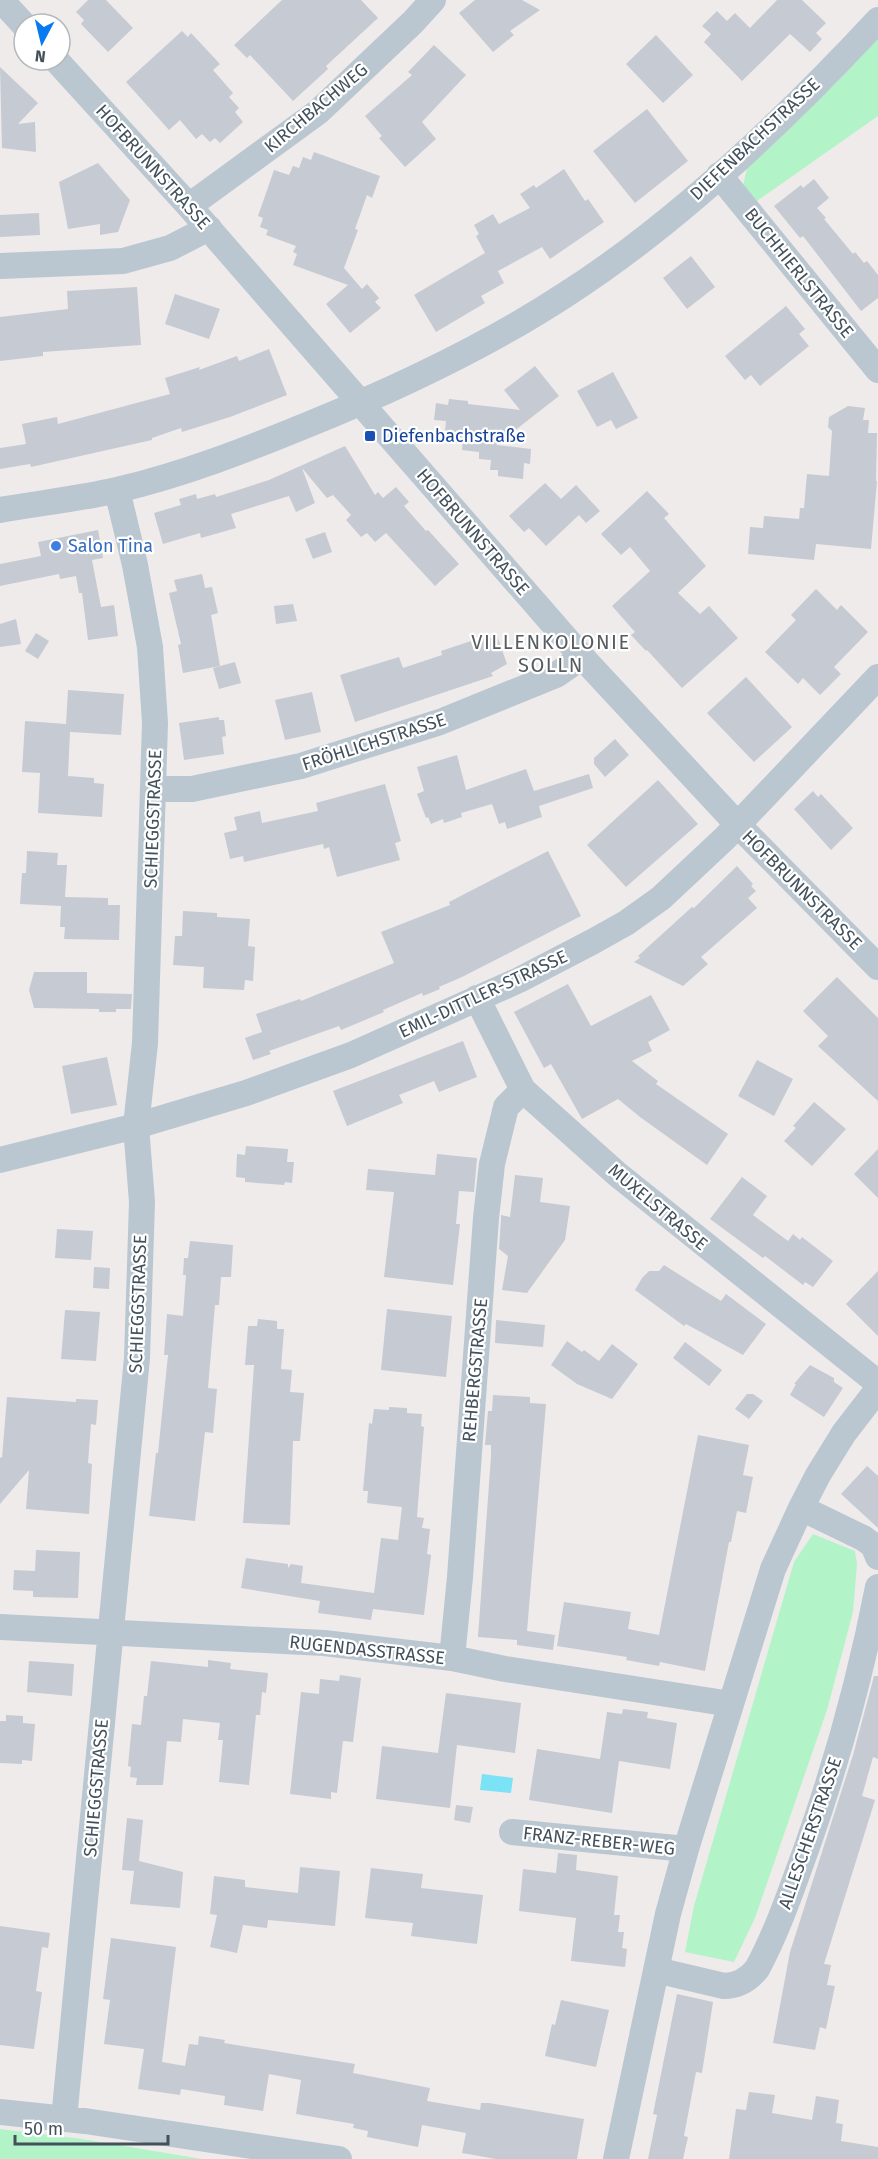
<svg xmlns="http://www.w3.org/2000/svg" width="878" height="2159" font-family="'Fira Sans',sans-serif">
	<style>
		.green { fill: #b3f3c8 }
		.water { fill: #7be3f5 }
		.building { fill: #c6cad2 }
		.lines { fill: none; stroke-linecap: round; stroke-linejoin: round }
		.minor { stroke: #bac7d0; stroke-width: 26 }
		.transit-dot { fill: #1a4fb4; stroke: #fff; stroke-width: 2 }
		.shop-dot { fill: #3f7fe0; stroke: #fff; stroke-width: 2 }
		.labels { text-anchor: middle; stroke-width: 4.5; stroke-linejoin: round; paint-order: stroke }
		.street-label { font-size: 18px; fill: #42515b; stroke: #fff }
		.transit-label { font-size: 18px; fill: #164399; stroke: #fff; text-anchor: start }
		.shop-label { font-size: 18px; fill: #366cbe; stroke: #fff; text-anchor: start }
		.neighbourhood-label { font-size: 20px; letter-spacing: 1.5px; fill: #575c61; stroke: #fff }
	</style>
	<rect width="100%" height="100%" fill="#efebeb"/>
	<path class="green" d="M878 34V116L757 201 743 186 749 159Z
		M813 1534 855 1551 857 1564 853 1612 827 1710 755 1918 734 1962 685 1952 694 1906 794 1562Z
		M0 2129 82 2139 202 2159H0Z"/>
	<path class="water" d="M482 1774 513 1778 511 1793 480 1790Z"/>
	<path class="building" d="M88 0H106L133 28 108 52 81 24 84 20 76 12Z
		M282 0H361L378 18 326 66 328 69 293 101 250 55 247 58 234 45Z
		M475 0H522L540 10 510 31 514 35 493 52 459 13Z
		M777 0H802L826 23 816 33 822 39 810 52 790 34 742 81 704 42 711 34 702 26 717 11 727 21 735 13 750 28Z
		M182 31 188 37 191 33 220 64 213 70 233 93 229 97 239 108 235 112 243 122 220 143 215 138 210 142 202 134 196 139 180 120 169 130 126 82Z
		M656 35 693 75 663 103 626 64Z
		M434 45 466 75 422 122 436 139 405 167 379 138 382 136 365 116 412 75 408 72Z
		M0 67 38 103 18 124 35 122 36 152 2 148Z
		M647 109 688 161 635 203 593 151Z
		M314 152 380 176 372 198 367 195 355 229 358 230 344 268 362 289 367 284 379 298 375 302 381 308 350 333 326 304 348 285 293 265 297 254 293 252 296 246 266 235 268 230 260 227 263 218 258 216 274 170 289 175 293 166 299 168 303 157 311 160Z
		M98 163 130 200 118 232 100 235V224L68 229 59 182Z
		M564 169 585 201 588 199 604 222 550 259 542 247 498 271 504 283 481 296 485 303 436 332 414 295 485 253 476 236 479 234 474 225 493 214 499 224 530 208 520 194 534 185 536 188Z
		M814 179 829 198 817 208 826 218 824 219 853 254 855 252 864 263 867 261 878 275V298L861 311 803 236 800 238 774 206 801 185 803 188Z
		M39 213 40 235 0 237V215Z
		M691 256 715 287 687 309 663 278Z
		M137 287 141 345 43 352V356L0 361V317L68 309 67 291Z
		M175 294 220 309 209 339 165 324Z
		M786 306 805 329 799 334 809 346 760 386 751 375 745 380 725 356Z
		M269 349 287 395 230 417 182 432 181 428 152 438V440L31 467 30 464 0 469V448L26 444 22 424 57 417 58 424 170 394 165 378 200 367 199 370 237 356 239 361Z
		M535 366 559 396 496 445 531 449 530 464 524 463 523 479 498 476V470H490L491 460 479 459V452L462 450 463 438 459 437V433L445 431 446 421 434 420 436 403 448 405 449 399 468 401V404L520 410 504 390Z
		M613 372 638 418 616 429 611 420 597 427 577 391Z
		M848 406 865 408 863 420H869L868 433H877L876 481H877L871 549 816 544 814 560 748 554 750 527 763 528 764 516 799 519 800 508H804L807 474 829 476 832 431 828 427 829 417Z
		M345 446 375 495 378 492 383 498 396 487 409 502 404 506 426 531 428 530 459 564 435 586 386 533 375 542 367 533 361 537 346 520 351 515 333 495 327 498 302 468 315 503 296 512 289 496 231 514 236 528 201 538 200 533 163 544 154 513 181 505 179 499 196 494 197 499 215 494 216 497 232 492 269 480Z
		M545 483 561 499 576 485 600 511 586 523 579 515 546 546 529 528 524 532 509 516Z
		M647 491 669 514 664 518 706 566 678 593 700 614 709 606 738 638 682 688 647 650 646 651 631 635 635 632 612 606 650 571 630 547 621 555 601 534Z
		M98 530 103 558 92 560 101 607 114 605 118 636 88 640 82 593H79L76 576 60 579 59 574 0 586V564L41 556 38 542Z
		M325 532 332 552 313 559 305 539Z
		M202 574 205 588 212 587 218 613 211 615 220 666 183 673 178 645 181 644 169 593 177 591 174 580Z
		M816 589 837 610 841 605 868 632 834 667 841 674 820 695 803 678 798 684 765 652 796 620 791 615Z
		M293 604 297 621 276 624 274 606Z
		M16 619 21 644 0 647V624Z
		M36 633 49 641 38 659 25 651Z
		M489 635 490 638 497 636 507 664 491 673 493 676 355 722 340 675 399 657 403 668 442 655 441 651Z
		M235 662 241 683 219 689 213 668Z
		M746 677 792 727 754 762 707 713Z
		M68 690 124 694 121 735 70 732 68 776 94 778V783L104 784 102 817 38 813 40 773 22 772 25 721 66 724Z
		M312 692 321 732 285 740 275 700Z
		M219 717V720H224L226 736 222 737 224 754 184 760 179 723Z
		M615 739 629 755 605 777 594 764V758Z
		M457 755 466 790 526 769 534 791 589 774 593 788 539 806 542 817 507 829 505 822 499 824 492 804 461 813 462 817 444 823 443 819 431 824 428 817 426 818 417 794 424 791 417 767Z
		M658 780 698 824 626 887 587 845Z
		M385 784 401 841 395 843 400 860 337 877 329 847 324 849 323 844 244 862 243 856 230 859 224 833 237 830 234 817 260 811 262 823 318 811 316 803Z
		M813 791 818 797 821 794 853 828 831 850 794 809Z
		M27 851 58 853 57 865H67L65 897 108 898V905H120L119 940 64 939 65 927H60L61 906 20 904 22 873H26Z
		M548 851 581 916 462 977 439 987 440 989 423 996 422 993 383 1010 384 1012 341 1030 339 1026 269 1051 271 1054 253 1060 245 1038 262 1032 256 1014 300 999 301 1001 394 963 381 932 450 905 449 902Z
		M737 866 753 884 751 886 756 891 748 898 757 908 701 957 708 964 683 986 634 962 640 958 638 956 692 907 694 908Z
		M183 911 217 913V917L250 919 248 946 255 947 253 981 245 980 244 990 203 988 204 967 173 965 175 936H182Z
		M34 972H87V993L132 994 131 1009H116V1012H99V1009L34 1008 29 990Z
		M837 977 878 1018V1101L818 1046 828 1036 803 1011Z
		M568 984 591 1026 651 995 670 1030 648 1042 652 1051 632 1061 658 1081 656 1084 728 1134 707 1165 640 1117 618 1099 582 1119 551 1064 544 1068 514 1012Z
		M463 1041 477 1077 439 1092 434 1081 399 1095 403 1103 347 1126 333 1091Z
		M107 1057 117 1105 71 1114 62 1066Z
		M757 1060 793 1079 774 1116 738 1096Z
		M814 1102 846 1129 812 1166 784 1141 796 1128 793 1126Z
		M246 1146 288 1149 287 1162H294L292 1183 285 1182 284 1185 245 1182V1178L236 1177 237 1154 245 1155Z
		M878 1149V1198L854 1174Z
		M437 1154 477 1158 474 1192 459 1191 456 1224H460L453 1285 384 1277 394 1192 366 1190 368 1169 435 1175Z
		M515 1175 543 1178 540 1202 570 1206 565 1240 527 1293 502 1290 508 1256 499 1249 501 1219V1215L510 1217Z
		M742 1177 767 1196 753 1215 788 1241 793 1234 800 1240 802 1237 833 1261 813 1287 805 1282 803 1285 765 1256 763 1258 710 1219Z
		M57 1229 93 1231 91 1260 55 1258Z
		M190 1241 233 1245 231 1277H221L219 1305H215L208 1388 217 1389 213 1433 205 1432 195 1521 149 1516 156 1453H158L168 1355H164L167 1314 183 1316 186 1275H183L184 1258H188Z
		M664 1265 721 1301 726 1294 766 1324 743 1355 686 1324 684 1326 635 1290 642 1278 649 1271H659Z
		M94 1267 110 1268 109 1289 93 1288Z
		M878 1271V1336L846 1304Z
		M387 1309 452 1316 446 1377 381 1370Z
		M65 1310 100 1312 96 1361 61 1359Z
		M258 1319 277 1321V1329H284L281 1369 292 1370 290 1392 304 1393 300 1441H293L290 1525 243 1523 254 1365H245L248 1326H257Z
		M496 1320 545 1325 543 1347 495 1343Z
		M567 1341 582 1352 584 1350 599 1361 612 1344 638 1364 612 1399 577 1384 551 1365Z
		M685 1342 722 1370 709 1386 673 1358Z
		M810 1365 834 1378V1382L843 1388 824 1417 790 1395 796 1384H794Z
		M747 1394H753L763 1401 749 1419 735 1409Z
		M493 1395 530 1397V1403L546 1404 527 1631 555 1635 553 1650 517 1645V1640L478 1637 491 1456V1445H485L488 1411H492Z
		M7 1397 76 1402V1399L98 1400 96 1425 91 1424 88 1463 92 1464 89 1514 26 1509 29 1470 0 1504V1457L2 1458Z
		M389 1407 407 1408V1413L422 1414 421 1426 424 1427 417 1517 424 1518 422 1528 430 1529 427 1554 431 1555 424 1615 373 1609 371 1620 318 1613 320 1601 241 1588 246 1558 288 1564V1568L291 1564 303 1566 301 1583 374 1593 381 1538 398 1540 402 1507 367 1503 368 1491H363L369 1423 372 1424 374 1409 389 1410Z
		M698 1435 749 1445 743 1475 753 1477 746 1513 737 1511 731 1542H729L705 1671 660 1662 659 1666 626 1660 627 1657 557 1646 564 1602 631 1612 628 1629 659 1635Z
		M867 1466 878 1476V1528L841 1494Z
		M36 1550 80 1552 78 1598 33 1597V1591L13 1590 14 1570 35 1571Z
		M208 1660 231 1663 230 1669 268 1673 266 1693 262 1692 260 1715H256L249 1785 219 1782 223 1740H218L220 1723 183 1719 181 1742 167 1741 163 1785H136L137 1778 130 1777 131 1767 128 1766 132 1724 141 1725 144 1696H147L151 1661 208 1667Z
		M29 1661 74 1664 72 1696 27 1692Z
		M340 1675 361 1678 353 1742 343 1741 337 1793 331 1792V1799L290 1794 301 1692 319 1694 320 1679 339 1681Z
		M874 1676H878V1759L873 1757 862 1796 875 1800 824 1964 831 1965 827 1985 835 1986 826 2029 820 2027 815 2050 773 2043 790 1952 853 1755Z
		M446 1693 521 1703 515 1753 457 1745 450 1808 376 1799 382 1746 438 1753Z
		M623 1709 648 1712 647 1718 677 1723 670 1769 619 1761 612 1813 529 1800 537 1749 600 1759 607 1712 622 1714Z
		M6 1715 23 1716V1723L35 1724 32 1761 22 1760V1764L0 1763V1721H6Z
		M456 1805 473 1807 470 1823 454 1820Z
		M127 1818 143 1820 139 1861 183 1872 180 1908 130 1904 134 1871 122 1870Z
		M558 1853 577 1855 576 1870 618 1876 614 1915H620L618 1932H624L622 1948 627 1949 625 1967 571 1961 576 1918 519 1911 523 1869 556 1873Z
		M300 1867 340 1871 335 1926 268 1920 267 1928 243 1925 237 1953 210 1947 217 1915 210 1914 214 1876 245 1880V1887L298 1893Z
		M371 1868 423 1874 421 1888 483 1895 477 1944 411 1936 413 1923 365 1918Z
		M0 1926 50 1933 48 1948 42 1947 36 1991 42 1992 34 2049 0 2045Z
		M111 1938 176 1947 162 2062 185 2066 189 2044 198 2045 199 2036 225 2040 224 2043 355 2064 353 2073 430 2088 427 2101 480 2110 481 2103H489L584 2119 577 2159H496L462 2153 466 2133 422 2125 418 2147 367 2137 368 2131 353 2128 354 2124 296 2114 301 2080 269 2074 263 2111 224 2105 225 2096 181 2089 180 2095 138 2089 144 2049 104 2044 110 2000 103 1999Z
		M677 1994 713 2002 702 2073 696 2072 684 2136 688 2137 683 2159H648L657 2115 653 2114Z
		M561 2000 609 2010 596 2067 545 2056 552 2024 555 2025Z
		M749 2092 775 2095 772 2113 812 2120 816 2096 839 2100 836 2123 843 2124 841 2141 878 2147V2159H729L736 2109 746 2110Z"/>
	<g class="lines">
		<path class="minor" d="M1 0 24 25
			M56 60 189 206 582 657 738 825 878 967
			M719 175 878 370
			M189 206 318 112 413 22 433 0
			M0 266 123 261 170 248 209 228
			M0 510C39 503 79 499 117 490 182 475 246 450 307 425 396 389 484 348 565 295 679 222 786 119 878 20
			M154 789H192L301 766 440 722 556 675 582 657
			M477 998 523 1090 617 1174 878 1383
			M0 1160 136 1126 246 1093 351 1055 519 980 592 942 626 923 661 898 725 838 878 677
			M801 1508 863 1538 873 1545 878 1557
			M0 1627 324 1643 452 1658 505 1669 731 1704
			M452 1658 460 1577 486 1218 492 1164 506 1107 523 1090
			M512 1832 686 1849
			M656 1970 724 1986C738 1986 748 1980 757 1969 778 1930 792 1888 807 1847 837 1762 861 1675 878 1587
			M0 2112 85 2121 339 2159
			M64 2119 137 1358 142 1202 136 1126 145 1043 155 723 150 647 135 565 117 490
			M616 2159 668 1914 686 1849 773 1569 801 1508 818 1475 844 1433 878 1389"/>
	</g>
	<rect class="transit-dot" x="364" y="430" width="12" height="12" rx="3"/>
	<circle class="shop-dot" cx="56" cy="546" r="6"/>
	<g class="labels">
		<g class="street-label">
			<text transform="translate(316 108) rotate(-40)" y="6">KIRCHBACHWEG</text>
			<text transform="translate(755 139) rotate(-43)" y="6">DIEFENBACHSTRASSE</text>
			<text transform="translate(153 167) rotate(48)" y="6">HOFBRUNNSTRASSE</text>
			<text transform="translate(799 273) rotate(51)" y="6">BUCHHIERLSTRASSE</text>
			<text transform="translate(473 532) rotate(49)" y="6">HOFBRUNNSTRASSE</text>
			<text transform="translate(374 742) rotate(-18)" y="6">FRÖHLICHSTRASSE</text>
			<text transform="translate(153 819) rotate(-88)" y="6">SCHIEGGSTRASSE</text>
			<text transform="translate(802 890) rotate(45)" y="6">HOFBRUNNSTRASSE</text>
			<text transform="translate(483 994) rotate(-25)" y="6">EMIL-DITTLER-STRASSE</text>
			<text transform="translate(658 1207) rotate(40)" y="6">MUXELSTRASSE</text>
			<text transform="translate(138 1304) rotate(-88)" y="6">SCHIEGGSTRASSE</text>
			<text transform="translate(475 1370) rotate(-85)" y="6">REHBERGSTRASSE</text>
			<text transform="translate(367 1650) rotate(6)" y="6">RUGENDASSTRASSE</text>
			<text transform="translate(96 1788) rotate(-85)" y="6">SCHIEGGSTRASSE</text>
			<text transform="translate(810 1833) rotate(-71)" y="6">ALLESCHERSTRASSE</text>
			<text transform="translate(599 1841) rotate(6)" y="6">FRANZ-REBER-WEG</text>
		</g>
		<g class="transit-label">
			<text x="382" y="442">Diefenbachstraße</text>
		</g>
		<g class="shop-label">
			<text x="68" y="552">Salon Tina</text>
		</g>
		<g class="neighbourhood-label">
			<text x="551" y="649">VILLENKOLONIE<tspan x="551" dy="23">SOLLN</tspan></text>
		</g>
	</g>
	<g transform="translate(42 42) rotate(187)"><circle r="28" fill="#ffffff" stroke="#b3b9bd" stroke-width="1.5"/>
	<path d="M0-4.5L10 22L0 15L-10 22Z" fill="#067aee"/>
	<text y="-9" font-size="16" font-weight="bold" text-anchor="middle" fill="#42515b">N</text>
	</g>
	<path d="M15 2135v9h153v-9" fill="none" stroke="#42515b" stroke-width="3"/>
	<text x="24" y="2135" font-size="18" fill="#42515b" stroke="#ffffff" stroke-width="4.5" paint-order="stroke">50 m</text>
</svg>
